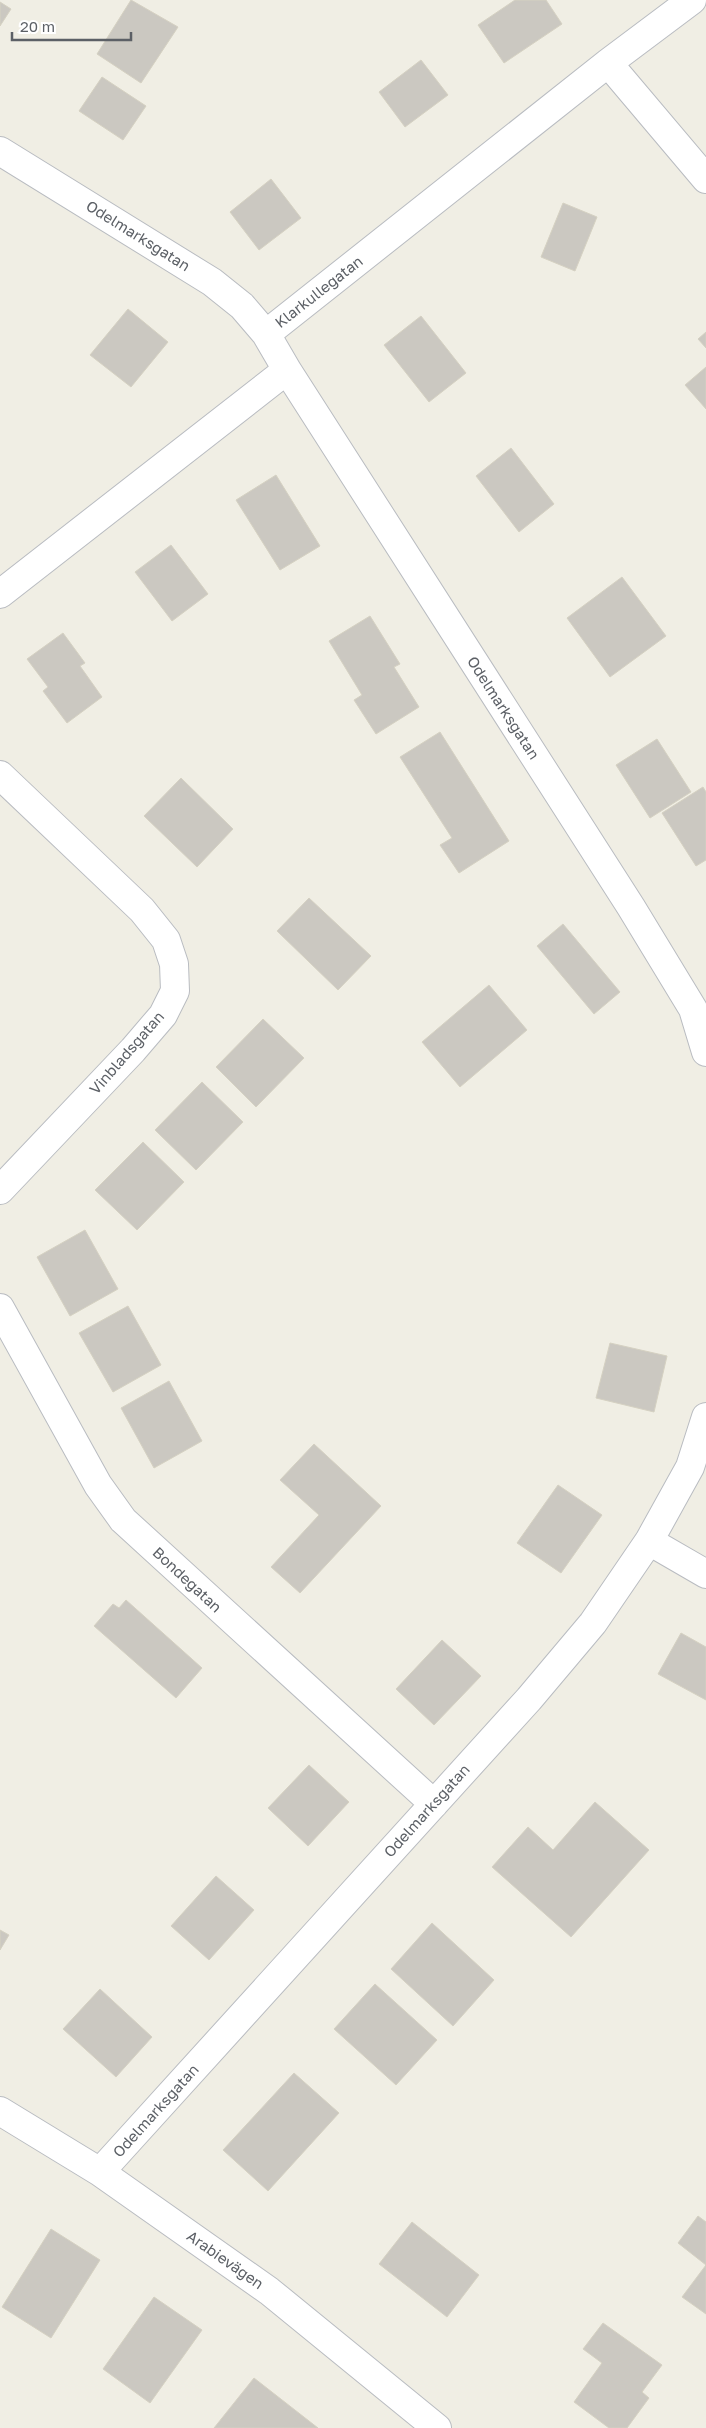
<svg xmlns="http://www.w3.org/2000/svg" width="706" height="2428" font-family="'Golos Text',sans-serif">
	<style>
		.building { fill: #cbc8c1; stroke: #d5d1c2 }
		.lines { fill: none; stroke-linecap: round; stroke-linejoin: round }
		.minor-casing { stroke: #b9bcc1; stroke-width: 30 }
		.minor { stroke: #fff; stroke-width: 28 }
		.labels { text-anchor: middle; stroke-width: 4.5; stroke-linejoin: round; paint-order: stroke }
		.street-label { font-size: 15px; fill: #5c6066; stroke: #fff }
	</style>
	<rect width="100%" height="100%" fill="#f0eee4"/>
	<path class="building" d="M131 0 178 27 141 83 97 54Z
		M515 0H546L562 24 504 63 478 25Z
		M0 2 11 9 0 26Z
		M421 60 448 95 405 127 379 92Z
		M102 77 146 106 123 140 79 111Z
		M271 179 301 218 259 250 230 212Z
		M563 203 597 217 575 271 541 257Z
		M128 309 168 342 131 387 90 355Z
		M421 316 466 373 429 402 384 345Z
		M706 332V348L698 339Z
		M706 367V409L685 385Z
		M511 448 554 504 519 532 476 476Z
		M276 475 320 546 280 570 236 500Z
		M171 545 208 594 172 621 135 572Z
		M622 577 666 636 610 677 567 618Z
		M370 616 400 664 394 667 419 707 376 734 354 700 362 695 329 641Z
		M63 633 85 663 80 666 102 697 67 723 43 691 48 687 27 659Z
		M440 732 509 841 459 873 440 845 452 838 400 757Z
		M657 739 691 792 650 818 616 765Z
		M181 778 233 829 197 867 144 816Z
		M703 787 706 792V860L696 866 662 813Z
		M309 898 371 956 338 990 277 931Z
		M563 924 620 992 594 1014 537 946Z
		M489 985 527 1030 460 1087 422 1042Z
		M263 1019 304 1058 256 1107 216 1067Z
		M202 1082 243 1122 196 1170 155 1130Z
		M143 1142 184 1182 137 1230 95 1190Z
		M85 1230 118 1289 70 1316 37 1257Z
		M128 1306 161 1365 113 1392 79 1333Z
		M610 1343 667 1356 654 1412 596 1398Z
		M169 1381 202 1441 154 1468 121 1408Z
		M314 1444 381 1506 300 1593 271 1567 319 1515 280 1480Z
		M558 1485 602 1515 561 1573 517 1543Z
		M126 1600 202 1668 176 1698 94 1626 113 1604 119 1608Z
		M681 1633 706 1647V1700L658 1674Z
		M442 1640 481 1676 434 1725 396 1689Z
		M309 1765 349 1802 308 1846 268 1808Z
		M595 1802 649 1850 571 1937 492 1867 528 1827 553 1850Z
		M216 1876 254 1910 209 1960 171 1926Z
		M432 1923 494 1980 453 2026 391 1969Z
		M0 1930 9 1935 0 1950Z
		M375 1984 437 2040 396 2085 334 2029Z
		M100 1989 152 2037 116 2077 63 2029Z
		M294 2073 339 2113 268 2191 223 2150Z
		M698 2216 706 2222V2314L682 2297 706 2265 678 2243Z
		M412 2222 479 2275 447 2317 379 2264Z
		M51 2229 100 2260 51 2338 2 2307Z
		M154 2297 202 2330 150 2403 103 2369Z
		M603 2323 662 2365 642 2392 649 2398 627 2428H609L574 2402 602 2363 583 2349Z
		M254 2378 318 2428H214Z"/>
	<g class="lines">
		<g class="minor-casing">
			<path id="minor" d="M608 63 706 179
				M0 151 212 282 242 306 266 334
				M287 370 631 907 693 1009 706 1052
				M0 594 287 370 266 334 608 63 692 0
				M0 775 142 910 166 940 174 964 175 991 163 1015 133 1050 0 1190
				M0 1308 98 1485 123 1520 434 1804
				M649 1541 706 1574
				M0 2111 100 2172 269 2291 437 2428
				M100 2172 529 1699 593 1623 649 1541 690 1467 706 1417"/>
		</g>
		<use href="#minor" class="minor"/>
	</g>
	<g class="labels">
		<g class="street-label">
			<text transform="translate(138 236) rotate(32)" y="5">Odelmarksgatan</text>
			<text transform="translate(319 292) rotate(-38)" y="5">Klarkullegatan</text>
			<text transform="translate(503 708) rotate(57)" y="5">Odelmarksgatan</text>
			<text transform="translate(127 1053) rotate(-49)" y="5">Vinbladsgatan</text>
			<text transform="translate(187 1580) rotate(43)" y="5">Bondegatan</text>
			<text transform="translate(427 1811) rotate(-48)" y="5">Odelmarksgatan</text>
			<text transform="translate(156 2111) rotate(-48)" y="5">Odelmarksgatan</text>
			<text transform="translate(225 2260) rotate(35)" y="5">Arabievägen</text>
		</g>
	</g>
	<path d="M12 32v8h119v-8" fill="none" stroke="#5c6066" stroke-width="2.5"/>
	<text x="20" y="32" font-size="15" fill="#5c6066" stroke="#ffffff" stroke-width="4" paint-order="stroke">20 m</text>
</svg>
